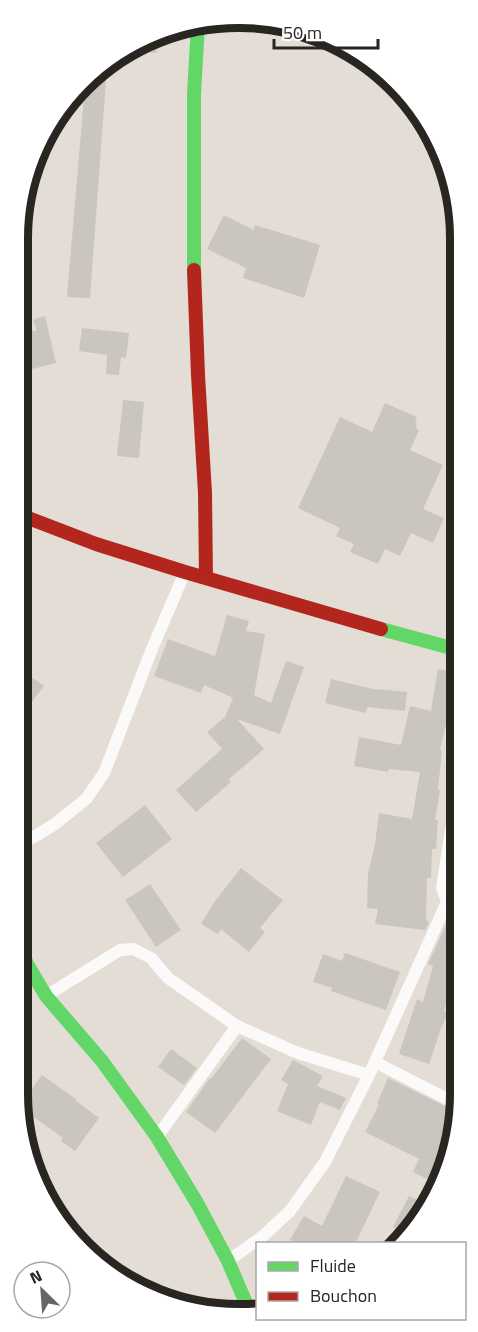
<svg xmlns="http://www.w3.org/2000/svg" width="478" height="1332" font-family="'Titillium Web',sans-serif">
	<style>
		.building { fill: #cac5bf }
		.lines { fill: none; stroke-linecap: round; stroke-linejoin: round }
		.street { stroke: #fbfaf9; stroke-width: 12 }
		.fast { stroke: #63d668; stroke-width: 14 }
		.jam { stroke: #b3261e; stroke-width: 14 }
		.rim { fill: none; stroke: #292521; stroke-width: 8 }
	</style>
	<rect width="100%" height="100%" fill="#e3ddd6"/>
	<path class="building" d="M157 38 156 53 126 50 128 48Z
		M107 66 90 298 67 297 85 85Z
		M224 215 254 230 255 225 320 245 304 298 243 278 246 268 207 249Z
		M455 314H457V349L445 345Z
		M45 316 56 363 24 371V330L37 331 33 320Z
		M82 328 129 333 126 358 121 357 119 375 106 374 107 355 79 351Z
		M123 400 144 402 139 458 117 456Z
		M385 403 417 417 415 423 417 424 416 428 419 430 410 450 443 465 423 509 444 518 433 543 411 533 400 556 385 549 378 564 350 552 354 544 336 536 340 528 298 508 340 417 372 432Z
		M227 615 249 621 246 631 265 634 254 695 271 703 286 661 304 667 280 734 237 719 264 749 229 779 231 782 196 812 176 790 222 749 207 732 225 717 233 698 204 685 201 693 154 676 168 639 215 656Z
		M438 669 455 672V712L449 711 440 750 442 751 438 789 440 790 435 820H438L436 849H432L431 878H427L426 920 429 922 425 930 375 924 378 909 367 908 368 874 375 844 379 813 412 819 420 772 389 769 388 772 354 766 359 737 401 745 410 706 431 711Z
		M21 670 44 686 21 716Z
		M331 679 377 690V689L407 692 405 711 367 707 366 713 325 703Z
		M145 805 172 839 123 877 96 843Z
		M241 868 283 900 260 928 265 932 249 952 221 929 218 934 201 924 215 901Z
		M150 884 181 930 156 947 125 900Z
		M445 927 454 931V978L444 1011 448 1014 441 1028 429 1064 399 1054 417 999 423 1002 433 966 428 964Z
		M345 953 400 972 386 1010 331 991 332 988 313 982 323 954 342 961Z
		M242 1038 271 1059 215 1133 186 1112 210 1078 211 1079Z
		M171 1049 197 1068 184 1085 158 1067Z
		M293 1060 323 1076 317 1086 346 1098 340 1110 320 1102 311 1125 277 1111 288 1084 281 1080Z
		M42 1075 77 1100 76 1101 99 1118 75 1151 61 1141 63 1138 21 1108 20 1105Z
		M388 1078 453 1110V1149L437 1184 413 1172 419 1159 365 1132 379 1104 377 1103Z
		M346 1176 380 1192 355 1244H297L290 1240 304 1216 322 1226Z
		M409 1196 428 1205 423 1216 405 1234 393 1227Z"/>
	<g class="lines">
		<path class="street" d="M20 842 32 838 55 824 86 799 104 773 152 649 185 572
			M453 908 447 902 442 888 455 804
			M46 996 120 950 133 949 151 958 168 978 237 1026 298 1053 369 1075
			M19 999 27 964
			M375 1062 453 1102
			M157 1137 237 1026
			M228 1261 263 1236 290 1211 325 1162 369 1075 447 902"/>
		<path class="fast" d="M194 270V94L198 24
			M381 629 455 649
			M19 945 27 964 46 996 102 1061 157 1137 197 1203 228 1261 249 1310"/>
		<path class="jam" d="M194 270 198 375 205 493 206 578
			M23 516 96 544 185 572 381 629"/>
	</g>
	<path d="M0 0H478V1332H0ZM238 28H240A210 210 0 0 1 450 238V1094A210 210 0 0 1 240 1304H238A210 210 0 0 1 28 1094V238A210 210 0 0 1 238 28Z" fill="#fff" fill-rule="evenodd"/>
	<path class="rim" d="M238 28H240A210 210 0 0 1 450 238V1094A210 210 0 0 1 240 1304H238A210 210 0 0 1 28 1094V238A210 210 0 0 1 238 28Z"/>
	<rect x="256" y="1242" width="210" height="78" fill="#ffffff" stroke="#a9a8a6" stroke-width="1.5"/>
	<rect x="268" y="1262" width="30" height="9" fill="#63d668" stroke="#a9a8a6" stroke-width="1.5"/>
	<text x="310" y="1272" font-size="18" fill="#292521">Fluide</text>
	<rect x="268" y="1292" width="30" height="9" fill="#b3261e" stroke="#a9a8a6" stroke-width="1.5"/>
	<text x="310" y="1302" font-size="18" fill="#292521">Bouchon</text>
	<g transform="translate(42 1290) rotate(335)"><circle r="28" fill="#ffffff" stroke="#a9a8a6" stroke-width="1.5"/>
	<path d="M0-4.5L10 22L0 15L-10 22Z" fill="#6a6560"/>
	<text y="-9" font-size="16" font-weight="bold" text-anchor="middle" fill="#292521">N</text>
	</g>
	<path d="M274 39v9h104v-9" fill="none" stroke="#292521" stroke-width="3"/>
	<text x="283" y="39" font-size="18" fill="#292521" stroke="#ffffff" stroke-width="4.5" paint-order="stroke">50 m</text>
</svg>
